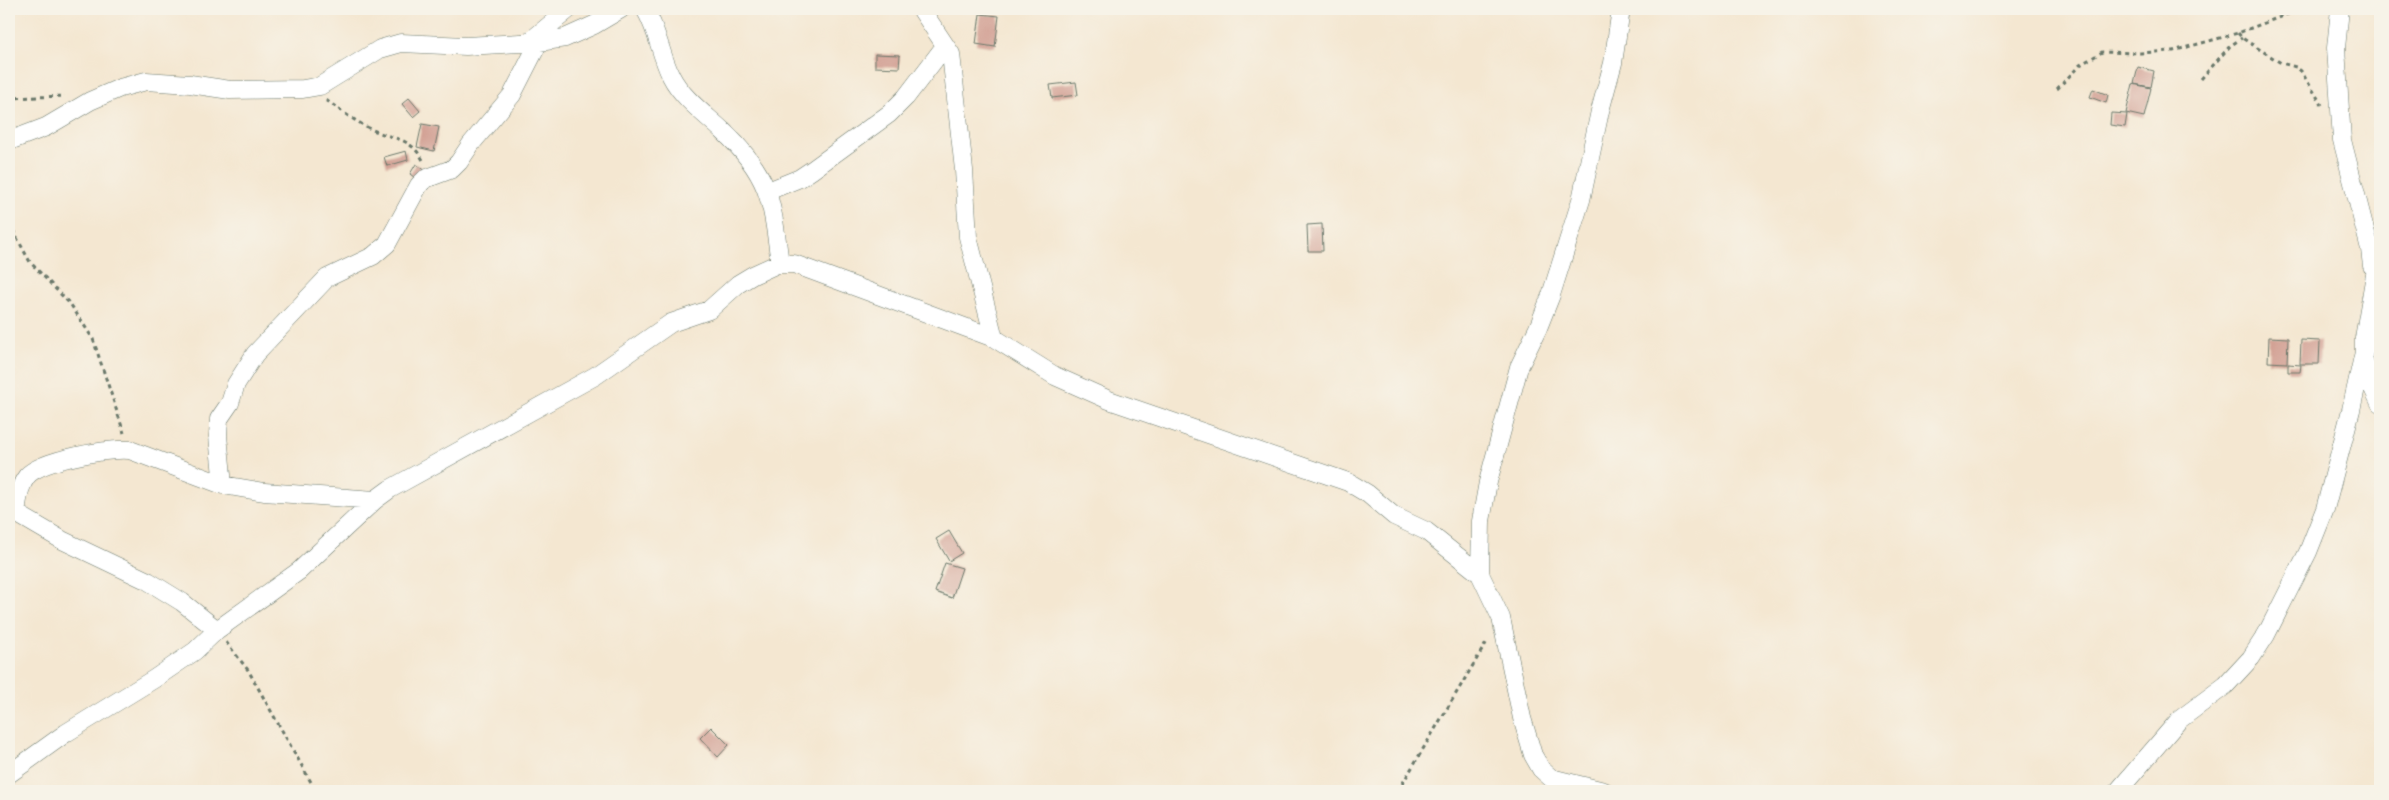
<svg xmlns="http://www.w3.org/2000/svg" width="2389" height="800" font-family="'IM FELL Great Primer',serif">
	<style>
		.building { fill: #d3a295 }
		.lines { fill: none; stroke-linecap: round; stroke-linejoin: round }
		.minor-casing { stroke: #6a786b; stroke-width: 19 }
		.path { stroke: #6a786b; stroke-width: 3; stroke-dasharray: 4 4; stroke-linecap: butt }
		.minor { stroke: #fff; stroke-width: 18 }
	</style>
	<rect width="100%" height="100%" fill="#f7f3e8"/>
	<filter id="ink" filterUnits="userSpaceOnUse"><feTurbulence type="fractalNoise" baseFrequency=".02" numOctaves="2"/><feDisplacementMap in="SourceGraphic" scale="10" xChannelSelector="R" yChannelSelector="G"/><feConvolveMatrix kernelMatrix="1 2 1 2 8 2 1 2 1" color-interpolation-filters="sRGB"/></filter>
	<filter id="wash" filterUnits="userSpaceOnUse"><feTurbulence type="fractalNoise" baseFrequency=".0096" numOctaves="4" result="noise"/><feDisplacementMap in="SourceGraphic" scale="20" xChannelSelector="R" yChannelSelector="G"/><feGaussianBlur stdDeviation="1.12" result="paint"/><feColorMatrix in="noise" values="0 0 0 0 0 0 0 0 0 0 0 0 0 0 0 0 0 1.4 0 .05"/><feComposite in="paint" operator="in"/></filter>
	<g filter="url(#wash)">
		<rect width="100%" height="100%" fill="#f4e7d1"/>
		<g id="blocks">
			<path class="building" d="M980 14 999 16 995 47 976 44Z
				M875 54 900 55 899 68 875 67Z
				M2138 67 2154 71 2151 87 2134 84Z
				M1076 82 1078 95 1052 98 1050 85Z
				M2133 84 2151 88 2144 117 2126 113Z
				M2093 89 2108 95 2106 103 2090 97Z
				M409 98 420 111 413 117 402 104Z
				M2111 113 2127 114 2125 127 2110 125Z
				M422 124 439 127 434 151 417 147Z
				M406 151 408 160 387 166 384 157Z
				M416 164 426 171 419 181 410 174Z
				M1322 224 1323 251H1308L1307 225Z
				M2269 337 2288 338 2287 363 2268 362Z
				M2301 340 2320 341 2319 364H2300Z
				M2288 364 2301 365 2300 372H2288Z
				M949 531 962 553 949 561 936 539Z
				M945 563 962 568 952 598 935 592Z
				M711 727 729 745 718 757 700 738Z"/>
		</g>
	</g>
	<g filter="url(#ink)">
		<use href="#blocks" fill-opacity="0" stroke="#6a786b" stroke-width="1"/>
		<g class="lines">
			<g class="minor-casing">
				<path id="minor" d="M645 9C658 31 660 54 671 76 682 98 706 115 723 131 771 176 772 202 780 264
					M921 9 951 54 964 170 968 237 994 338
					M2340 9 2336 48 2342 140 2370 249 2372 266
					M528 43 569 9
					M9 141 46 127 90 101 120 88 146 81 190 84 230 90 303 89 320 86 380 49 401 43 466 46 539 42 565 38 594 25 621 9
					M768 191 800 178 812 170 889 114 906 97 945 46
					M2364 360 2369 380 2380 403
					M223 485 218 436 219 419 230 403 236 384 255 354 327 278 373 256 387 244 419 185 425 179 452 169 459 162 471 144 512 95 539 42
					M9 509 62 540 148 581 182 602 217 630
					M16 512C18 500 19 486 27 476 41 460 109 448 130 450L223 485 264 492 375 500
					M1480 574 1481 521 1488 482 1519 367 1538 328 1551 295 1581 200 1600 111 1613 63 1621 9
					M9 774 66 733 154 679 195 651 217 630 299 571 375 500 390 489 595 376 671 323 709 310 738 284 753 275 777 264H794L994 338 1055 376 1109 400 1348 482 1368 494 1394 516 1426 531 1480 574 1501 618 1522 718 1533 755 1541 769 1551 778 1604 791
					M2118 791 2179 720 2226 685 2251 658 2266 635 2308 552 2325 509 2351 410 2364 352V338L2380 246"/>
			</g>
			<path class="path" d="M2238 33 2242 38 2281 63 2296 67 2301 71 2322 105
				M2201 79 2230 46 2242 38
				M2057 89 2080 65 2102 52 2141 53 2173 51 2238 33 2301 9
				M9 98 65 96
				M326 100C341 111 356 122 373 130 395 140 411 137 424 162
				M9 223 30 262 71 305 93 339 124 433
				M226 642 248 670 316 791
				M1398 791 1488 640"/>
			<use href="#minor" class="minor"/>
		</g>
	</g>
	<rect width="2389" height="800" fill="none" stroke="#f7f3e8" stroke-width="30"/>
</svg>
